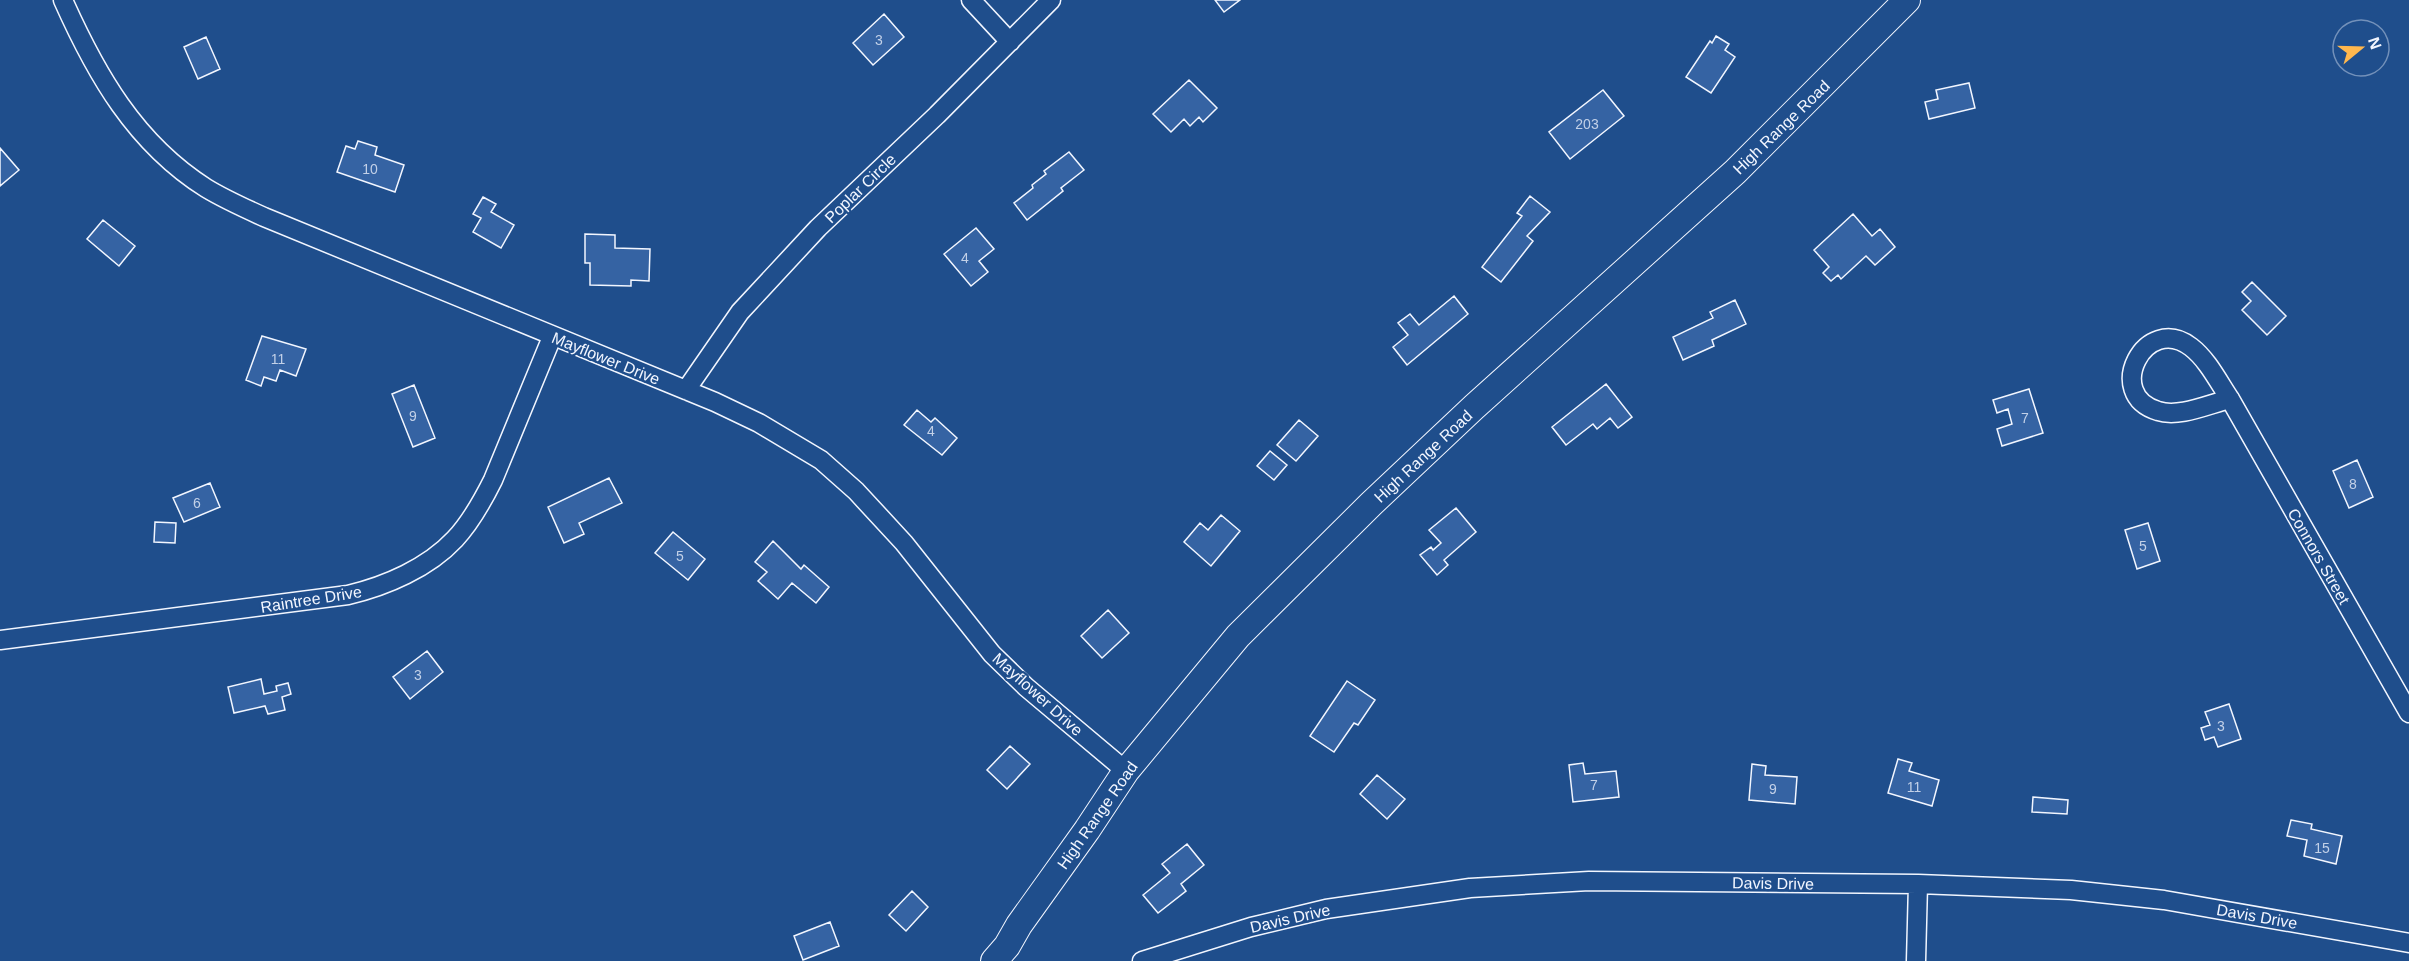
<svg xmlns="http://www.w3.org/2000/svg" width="2409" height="961" font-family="Arial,sans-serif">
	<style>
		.building { fill: #3563a3; stroke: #f2f6ff; stroke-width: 1.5 }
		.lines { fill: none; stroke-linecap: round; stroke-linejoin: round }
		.street-casing { stroke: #f2f6ff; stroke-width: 21 }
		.secondary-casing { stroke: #f2f6ff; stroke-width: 28 }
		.street { stroke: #1f4e8c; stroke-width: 18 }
		.secondary { stroke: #1f4e8c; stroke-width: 26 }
		.labels { text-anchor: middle; stroke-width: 4.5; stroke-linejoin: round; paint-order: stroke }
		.number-label { font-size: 14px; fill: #c3d1e8 }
		.street-label { font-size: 16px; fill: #f2f6ff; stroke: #1f4e8c }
	</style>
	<rect width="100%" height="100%" fill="#1f4e8c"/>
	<path class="building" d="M1215 0H1240L1224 12Z
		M884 14 904 37 873 65 853 43Z
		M1716 36 1729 44 1725 50 1735 57 1711 93 1686 77 1710 41 1712 43Z
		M206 37 220 69 198 79 184 47Z
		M1189 80 1217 108 1203 122 1199 117 1190 126 1184 119 1171 132 1153 114Z
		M1969 83 1975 108 1929 119 1925 102 1938 99 1936 90Z
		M1603 90 1624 116 1570 159 1549 132Z
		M358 141 377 147 375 155 404 165 395 192 337 172 346 146 355 149Z
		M0 148 19 170 0 186Z
		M1069 152 1084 170 1061 188 1063 191 1027 220 1014 203 1033 188 1032 185 1046 174 1044 171Z
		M1530 196 1550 212 1527 236 1533 241 1501 282 1482 267 1522 216 1517 213Z
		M483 197 496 204 491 212 514 225 501 248 473 232 481 218 473 214Z
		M1853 214 1872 236 1880 229 1895 247 1875 265 1866 256 1841 279 1838 275 1831 281 1823 273 1829 267 1814 250Z
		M103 220 135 246 119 266 87 239Z
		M976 228 994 249 979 261 988 272 971 286 944 254Z
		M585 234 615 235V248L650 249 649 281 631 280V286L590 285V263H585Z
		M2252 282 2286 316 2267 335 2242 310 2251 301 2242 292Z
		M1454 296 1468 314 1407 365 1393 347 1408 335 1398 323 1410 314 1419 325Z
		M1735 300 1746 324 1712 340 1714 346 1683 360 1673 337 1713 318 1710 312Z
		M262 336 306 349 296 376 280 370 276 381 264 377 261 386 246 380Z
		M1606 384 1632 417 1618 428 1610 418 1597 429 1593 424 1566 445 1552 427Z
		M414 385 435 438 413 447 392 394Z
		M2029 389 2043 433 2002 446 1997 429 2012 424 2008 409 1997 413 1993 400Z
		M917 410 931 422 935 418 957 438 942 455 904 425Z
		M1299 420 1318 436 1296 461 1277 445Z
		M1270 451 1287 465 1274 480 1257 466Z
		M2357 460 2373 497 2349 508 2333 471Z
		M609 478 622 503 579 523 584 534 564 543 548 507Z
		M210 483 220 507 184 522 173 498Z
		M1456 508 1476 532 1444 560 1448 565 1437 575 1420 555 1431 547 1433 550 1441 543 1429 530Z
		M1221 515 1240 531 1211 566 1184 542 1200 523 1208 530Z
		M155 522 176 523 175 543 154 542Z
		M2148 523 2160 561 2137 569 2125 530Z
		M673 532 705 559 688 580 655 553Z
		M773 541 801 569 804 565 829 587 816 603 792 583 778 599 758 581 767 572 755 562Z
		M1108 610 1129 633 1102 658 1081 636Z
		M427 651 443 672 410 699 393 677Z
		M261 679 264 694 277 691 276 686 288 683 291 694 282 697 285 710 268 714 265 706 234 713 228 687Z
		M1347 681 1375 700 1358 725 1354 723 1334 752 1310 736Z
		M2229 704 2241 739 2218 747 2214 737 2205 740 2201 728 2210 725 2205 712Z
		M1010 746 1030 764 1007 789 987 770Z
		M1898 759 1912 763 1909 771 1939 780 1932 806 1888 793Z
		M1583 763 1585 774 1616 771 1619 797 1573 802 1569 765Z
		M1752 764 1766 766 1765 775 1797 777 1795 804 1749 800Z
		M1377 775 1405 799 1387 819 1360 794Z
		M2033 797 2068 800 2067 814 2032 812Z
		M2291 820 2312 824 2311 829 2342 836 2336 864 2304 856 2307 840 2287 836Z
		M1187 844 1204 865 1181 884 1186 891 1158 913 1143 895 1170 873 1162 864Z
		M912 891 928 907 906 931 889 915Z
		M830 922 839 946 803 960 794 936Z"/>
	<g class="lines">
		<g class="street-casing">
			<path id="street" d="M63 0C96 74 135 143 206 188 224 199 244 208 264 217L715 402 759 423 821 460 856 491 904 543 992 654 1026 687 1126 771
				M971 0 1010 42
				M686 390 740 312 818 228 937 115 1051 0
				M2230 399C2209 404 2179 418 2158 411 2103 395 2145 312 2191 347 2208 360 2219 383 2230 399L2409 713
				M0 640 348 595C386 586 428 568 455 539 471 522 483 500 493 480L552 337
				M1142 961 1251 927 1326 909 1470 888 1589 881 1918 884 2071 890 2164 900 2409 943
				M1916 961 1918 884"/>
		</g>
		<g class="secondary-casing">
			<path id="secondary" d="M994 961 1007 946 1019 925 1087 830 1126 771 1238 636 1371 504 1474 407 1735 172 1907 0"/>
		</g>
		<use href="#street" class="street"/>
		<use href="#secondary" class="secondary"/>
	</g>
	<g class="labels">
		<g class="number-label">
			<text x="879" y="45">3</text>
			<text x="1587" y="129">203</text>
			<text x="370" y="174">10</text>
			<text x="965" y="263">4</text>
			<text x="278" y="364">11</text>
			<text x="413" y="421">9</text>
			<text x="2025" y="423">7</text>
			<text x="931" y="436">4</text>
			<text x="2353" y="489">8</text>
			<text x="197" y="508">6</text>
			<text x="2143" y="551">5</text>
			<text x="680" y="561">5</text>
			<text x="418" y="680">3</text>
			<text x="2221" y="731">3</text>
			<text x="1594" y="790">7</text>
			<text x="1914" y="792">11</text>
			<text x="1773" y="794">9</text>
			<text x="2322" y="853">15</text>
		</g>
		<g class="street-label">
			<text transform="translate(1781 127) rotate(-44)" y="6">High Range Road</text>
			<text transform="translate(860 188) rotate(-44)" y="6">Poplar Circle</text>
			<text transform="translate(606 358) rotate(22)" y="6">Mayflower Drive</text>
			<text transform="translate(1423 456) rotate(-43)" y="6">High Range Road</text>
			<text transform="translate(2319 556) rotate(60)" y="6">Connors Street</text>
			<text transform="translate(311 599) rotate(-9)" y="6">Raintree Drive</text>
			<text transform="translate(1038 694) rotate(42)" y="6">Mayflower Drive</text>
			<text transform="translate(1097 815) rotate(-55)" y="6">High Range Road</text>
			<text transform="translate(1773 883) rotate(1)" y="6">Davis Drive</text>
			<text transform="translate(2257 916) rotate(10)" y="6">Davis Drive</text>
			<text transform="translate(1290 918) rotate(-13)" y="6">Davis Drive</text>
		</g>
	</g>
	<g transform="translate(2361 48) rotate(71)"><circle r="28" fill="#1f4e8c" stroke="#7391ba" stroke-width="1.5"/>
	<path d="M0-4.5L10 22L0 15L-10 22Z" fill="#ffb74d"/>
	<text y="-9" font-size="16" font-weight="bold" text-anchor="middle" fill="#f2f6ff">N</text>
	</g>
</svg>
